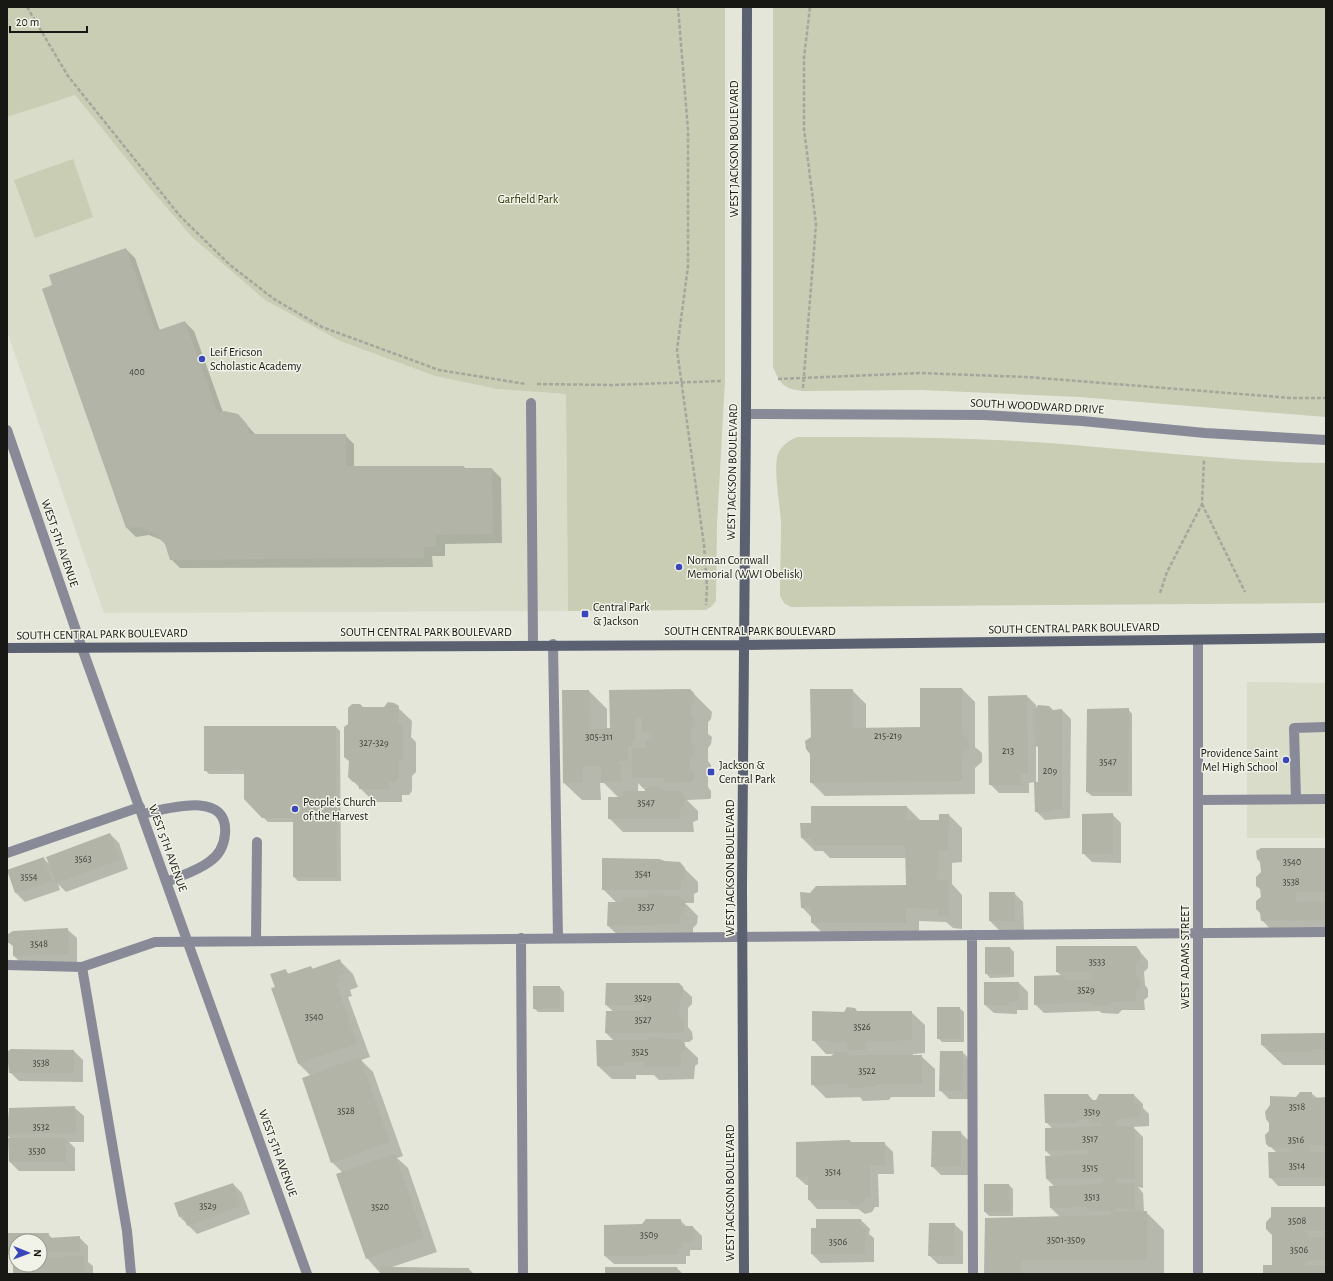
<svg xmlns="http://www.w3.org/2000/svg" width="1333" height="1281" font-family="'Alegreya Sans',sans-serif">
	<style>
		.built { fill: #d8dcc9 }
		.green { fill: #c8cdb3 }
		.shadow { fill: #0003; fill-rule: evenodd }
		.building { fill: #b2b4a8 }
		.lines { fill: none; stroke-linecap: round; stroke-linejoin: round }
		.path { stroke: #a5a79d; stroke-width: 2.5; stroke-dasharray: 4 2; stroke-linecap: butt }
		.lane { stroke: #888b97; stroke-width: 10 }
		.street { stroke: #888b97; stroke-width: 10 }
		.secondary { stroke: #5c6172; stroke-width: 10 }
		.poi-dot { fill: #3a47ba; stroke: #f1f3e8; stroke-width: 1.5 }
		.labels { text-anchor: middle; stroke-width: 3; stroke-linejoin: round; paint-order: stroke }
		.number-label { font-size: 10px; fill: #3e3e38 }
		.street-label { font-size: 12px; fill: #171713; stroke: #f1f3e8 }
		.park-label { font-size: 12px; fill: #2d3100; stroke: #f1f3e8 }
		.poi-label { font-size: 12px; fill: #171713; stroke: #f1f3e8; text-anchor: start }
	</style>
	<rect width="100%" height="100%" fill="#e4e6da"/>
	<path class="built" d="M74 94 149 187 193 237 265 300 340 341 435 376 497 389 566 394 568 611 104 613 7 331V117Z
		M1247 682 1326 683V838H1247Z"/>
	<path class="green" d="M7 7H725V381L717 524 716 601 712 606 706 610 568 611 566 394 497 389 435 376 340 341 265 300 192 237 149 187 75 95 7 117Z
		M773 7H1326V417L1079 397 921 390 803 391C784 389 780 384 773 367Z
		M73 159 93 217 35 238 14 180Z
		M798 437C882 437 966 437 1049 443 1141 450 1234 462 1326 463V603L791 607 784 603 780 596C780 572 781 547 781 522 780 505 773 468 778 454 781 446 790 439 798 437Z"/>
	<path class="shadow" d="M126 249 135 258 160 331 185 322 194 331 223 412 244 422 256 435H345L354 444V467H464L467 469H492L501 478 502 543 445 544V556H432L433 567 180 568 171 559 164 541 149 535 136 537 127 528Z
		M962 689 975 702V747L982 753V762L975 768V794L825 796 811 782 812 737 852 690 866 704V728H921Z
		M690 690 712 712 711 719 708 722V734L712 737 711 744 708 748V761L711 765V772L708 776V787L711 791V798L709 799 687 800 698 811V820L693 822 694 832H623L609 818 619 798 604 783H600L601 800H582L564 783 589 691 607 709V729H611L610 691ZM638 783 646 791 638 792Z
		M1027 696 1036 705V710H1062L1071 719 1070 818 1045 820 1036 811 1035 782 1029 783V793H999L990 784ZM1036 746 1039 748V783H1036Z
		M394 704 412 721 411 737 416 742V772L412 776V791L409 795H402V802H374L349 777 362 707 385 708Z
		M1128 709 1132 714V796H1092L1087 792 1088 710Z
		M336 727 340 731 341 881H298L294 877V822H268L245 799V774H209L205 770Z
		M907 807 920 820 941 821 949 815 962 828V862L952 863V884L962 895V929L953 928 946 922 919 921V936H826L812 923V918L802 907 810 894 907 886V858H830L823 851H815L802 838 812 824Z
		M1112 814 1121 823V863L1092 862 1083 853Z
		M110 834 119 843 128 869 66 892 58 884 60 890 25 902 16 893 8 870 43 858 50 865Z
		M1326 849V929H1270L1262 920Z
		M664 862 679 863 698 882V892L694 894V903H685L698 916 697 924 693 928V937L622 939 608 926 617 903 603 889Z
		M1014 893 1023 902 1024 930H999L990 921Z
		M68 930 77 938V962L23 965 14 956V947L8 942Z
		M1135 946 1148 961V968L1144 972 1145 985 1148 989V997L1144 1000 1145 1010H1122L1118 1014 1102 1013 1099 1011 1044 1013 1035 1004 1062 976 1057 972V947Z
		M1010 948 1014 952V977L990 978 986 973Z
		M339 960 353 974 358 987 350 990 352 996 348 997 370 1057 361 1060 373 1072 403 1156 397 1158 408 1168 437 1252 392 1267 469 1269 474 1274H381L367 1258 343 1173 332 1162 311 1076 299 1064 272 989 276 987 285 970 290 975 311 967 313 969Z
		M1019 983 1028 992V1010H1017V1014L994 1013 985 1005Z
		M678 984 692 997V1004L688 1008V1027L692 1032 693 1039 689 1042H681L698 1058V1064L695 1066 694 1079 659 1080 654 1075H636V1079H612L598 1066 614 1041 606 1033 614 1012 606 1005Z
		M560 987 564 992V1012H538L534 1008Z
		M959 1008 964 1012V1042H942L938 1038Z
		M845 1012H911L925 1025V1053L913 1054V1056H921L935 1069V1097H891L889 1100 863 1101 860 1097 826 1098 812 1084 834 1054H826L813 1040Z
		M1326 1034 1325 1065H1283L1262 1045Z
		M74 1051 83 1060V1082L19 1081 10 1072 8 1053Z
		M962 1052 971 1060V1099H949L940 1090Z
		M1311 1093 1317 1098H1326V1186H1278L1270 1177 1277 1153 1267 1143 1297 1098Z
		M1088 1095 1094 1101 1134 1095 1143 1104V1108L1149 1114V1126L1133 1127 1143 1137V1188L1138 1187 1143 1193 1144 1212H1146L1164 1230V1274H985L1060 1217 1051 1208 1054 1186 1047 1179 1052 1157 1046 1151 1052 1128 1046 1122Z
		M75 1108 84 1116V1142H69L75 1148V1171H19L10 1162 11 1139 7 1135V1120Z
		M960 1132 969 1141V1175H941L932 1166Z
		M850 1141 852 1143H884L893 1152 894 1174H878L879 1207H875L872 1212 865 1214 858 1209H817L809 1200V1185H806L797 1177Z
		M233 1184 242 1193 250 1214 197 1234 180 1217Z
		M1009 1185 1013 1189V1216H989L985 1212Z
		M1326 1208V1274H1264L1273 1266Z
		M680 1220 687 1227H693L702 1236V1250H690V1256H686V1264H614L605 1256 642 1225Z
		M861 1220 870 1229 869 1234 874 1238V1262L821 1263 812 1254Z
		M954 1224 963 1232V1264H938L929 1255Z
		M7 1234H48L53 1239 79 1237 88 1246V1262L93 1266V1274H14V1260L7 1253ZM16 1241H40V1265H16Z
		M677 1268 683 1274H606Z"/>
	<path class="building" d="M126 248 156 331 185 321 218 413 225 411 238 414 247 424 249 434H346V466H464V468H492L493 534 436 535V547H424V558L170 560 165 544 154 533 139 527 126 528 42 289 52 285 49 275Z
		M920 688H962V733L968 739 969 748 962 754V781L810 783V754L806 749 805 741 811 737 810 689H853V728L920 727Z
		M690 689 694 693V701L691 704V715L694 718V726L691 730V742L694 746V754L690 758V768L694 773V780L690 782 664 783V778H632V748H646V739H652V732L642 733V718L635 717V740H633V746H628V761H619V764H621V781L601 782V766H583V782L563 783 562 690H589L590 729 610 728 609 690Z
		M1027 695 1028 774H1021V785H989L988 696Z
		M388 702 394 703 399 706 398 722 403 727V758L399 762V777L395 782H389V789H359V782H353L348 777 349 761 344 757V727L348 724V708L352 704H360L363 707H384Z
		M1038 705 1049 706 1053 710 1062 709V809H1054L1049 812H1035L1034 782H1038V746H1035L1034 711Z
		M1129 708 1128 792H1086L1087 709Z
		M204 726H336L337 877H293V818H262L244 799V770L204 771Z
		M649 787H660L664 791H680L685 796 684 806 680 809 681 819H608V797H623V791H645Z
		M811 806H907V820H939V814H949L948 849 939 850 938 880H949V916L938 915V909L906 908V923H811V907L801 908 800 892 810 893 816 886 906 885 905 845H816L810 838H801L800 823H811Z
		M1113 813V854H1082V814Z
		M110 833 120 860 56 883 46 857Z
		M1261 848H1326V892H1295L1296 902 1326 901V920L1261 921 1260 913 1256 909V901L1261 897 1260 889 1256 886V877L1261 872 1260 862 1257 859 1256 851Z
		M44 857 52 881 15 893 7 870Z
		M602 858 659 859 665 861 680 862 685 868V878L681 881V890H602Z
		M989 892H1015V921H989Z
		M661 893 665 896H679L685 902 684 911 680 915V924L607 926 608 902H623V898L645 897 650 894Z
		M68 928 69 954 13 956V945L7 942 8 934 13 931Z
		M1056 946H1136L1140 951V959L1136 963V976L1140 979V988L1136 991V1001L1113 1002 1108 1006 1092 1005 1090 1002 1034 1005V976L1062 975 1067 980H1088L1093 976 1090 972H1056Z
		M985 947H1010V974H985Z
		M340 959 345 974 338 976 340 982 336 983 357 1043 298 1064 271 988 275 987 270 974 286 969 287 974 311 966 312 969Z
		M984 982H1019V1001L1009 1002V1005H984Z
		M606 983H679L683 987V995L680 999 679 1017 684 1022V1030L680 1033H605L606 1011H644V1005H605Z
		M533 986H560V1008L533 1009Z
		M847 1007 855 1008 857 1011H912V1040L866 1042V1050H847V1043L843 1041 831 1043 828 1041H812V1011L844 1012Z
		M937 1007H960L961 1039H937Z
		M1326 1033V1049H1312V1052H1269V1046L1261 1045V1034Z
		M651 1037 680 1040 685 1043V1050L681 1052V1066L644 1067V1062H623V1066H597L596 1040H646Z
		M11 1049 74 1050V1073H9L7 1052Z
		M940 1051H963L962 1091H939Z
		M836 1052H846L850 1055H922V1084H877L875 1087 849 1088 847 1084 811 1085V1056H831Z
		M360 1057 390 1142 331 1163 302 1078Z
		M1300 1092H1312V1098L1326 1097V1145H1309V1152H1326V1177L1269 1178 1268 1152H1294L1290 1148 1269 1147 1266 1144 1265 1135 1269 1131V1123L1266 1119 1265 1112 1270 1105V1096L1296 1097Z
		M1044 1094H1088L1091 1100H1096L1099 1094H1134V1105L1140 1104V1117L1118 1119 1115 1123 1119 1126 1134 1127 1135 1179 1118 1178 1115 1183H1135V1210L1117 1208 1113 1212 1147 1211V1260H1021V1274H984L985 1218 1111 1215V1211H1091L1086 1207 1050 1208 1049 1186 1098 1184 1104 1181 1102 1178 1046 1179 1045 1156 1083 1155 1086 1157 1089 1153 1087 1148 1082 1150 1045 1151V1128L1102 1126V1123H1090L1088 1119 1080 1120 1077 1123H1045Z
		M75 1106 76 1133 7 1134 9 1108Z
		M932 1131H961V1166L931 1167Z
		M8 1138H66V1162H9Z
		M850 1140V1142H885V1165H870V1198H866L863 1203 858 1206 852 1205 848 1200H808V1177H796V1142Z
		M395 1154 424 1238 366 1259 336 1174Z
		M233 1183 241 1206 187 1226 184 1216 179 1217 174 1203Z
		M984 1184H1009L1010 1212H984Z
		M1271 1207H1326V1231H1306L1309 1237H1326V1260H1309L1303 1265H1326V1274H1263V1265H1272V1235L1266 1229V1222L1271 1217Z
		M646 1219H681V1226H693L694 1242H682V1248H677V1255L604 1256V1225L642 1224Z
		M816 1219H861V1228H866L865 1254H811V1228H816Z
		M929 1223H955L954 1256H928Z
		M7 1233H49L48 1238 80 1236V1252H43L48 1257 84 1256 85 1274H13V1256H16V1265H40V1241H16V1252H7Z
		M380 1267 469 1268V1274H380Z
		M605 1267H677L678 1274H605Z"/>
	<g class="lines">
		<path class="path" d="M27 7 68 76 180 216 230 265 274 299 322 327 439 370 526 384
			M678 7 688 130V266L677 350 704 545 707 588 706 605
			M778 379 919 373 1027 377 1291 398H1326
			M537 384 613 385 721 381
			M803 388 816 224 804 129V58L810 7
			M1202 504 1245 592
			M1160 593 1167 572 1202 504 1204 460"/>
		<path class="lane" d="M531 403 533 644
			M746 414 984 415 1082 421 1205 433 1326 440
			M553 644 558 938
			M1296 799 1294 728 1326 727
			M1198 800 1326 799
			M142 814C166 809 229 789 225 834 224 846 218 856 209 862 197 871 180 876 167 882
			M7 853 140 807
			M972 935 973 1274
			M521 938 523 1274
			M256 940 257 842
			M7 965 82 967 155 942 1326 932
			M82 967 127 1231 131 1274"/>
		<path class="street" d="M7 430 82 648 307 1274
			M1198 640V1274"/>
		<path class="secondary" d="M7 648 744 645 1326 638
			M744 1274 742 888 746 414 747 7"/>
	</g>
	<g class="poi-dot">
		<circle cx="202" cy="359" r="4"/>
		<circle cx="679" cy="567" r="4"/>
		<rect x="581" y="610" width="8" height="8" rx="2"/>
		<circle cx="1286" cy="760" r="4"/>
		<rect x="707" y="768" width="8" height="8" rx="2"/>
		<circle cx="295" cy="809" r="4"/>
	</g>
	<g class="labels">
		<g class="number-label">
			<text x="137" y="375">400</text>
			<text x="888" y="739">215-219</text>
			<text x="599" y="740">305-311</text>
			<text x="374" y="746">327-329</text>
			<text x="1008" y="754">213</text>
			<text x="1108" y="765">3547</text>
			<text x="1050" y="774">209</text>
			<text x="646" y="806">3547</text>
			<text x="83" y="862">3563</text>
			<text x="1292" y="865">3540</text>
			<text x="643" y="877">3541</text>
			<text x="29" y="880">3554</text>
			<text x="1291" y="885">3538</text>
			<text x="646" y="910">3537</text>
			<text x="39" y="947">3548</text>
			<text x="1097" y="965">3533</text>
			<text x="1086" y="993">3529</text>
			<text x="643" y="1001">3529</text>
			<text x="314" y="1020">3540</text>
			<text x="643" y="1023">3527</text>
			<text x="862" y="1030">3526</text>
			<text x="640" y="1055">3525</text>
			<text x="41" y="1066">3538</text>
			<text x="867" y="1074">3522</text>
			<text x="1297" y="1110">3518</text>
			<text x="346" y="1114">3528</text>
			<text x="1092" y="1115">3519</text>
			<text x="41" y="1130">3532</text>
			<text x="1090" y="1142">3517</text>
			<text x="1296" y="1143">3516</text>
			<text x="37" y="1154">3530</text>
			<text x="1297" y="1169">3514</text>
			<text x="1090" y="1171">3515</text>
			<text x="833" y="1175">3514</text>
			<text x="1092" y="1200">3513</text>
			<text x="208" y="1209">3529</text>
			<text x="380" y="1210">3520</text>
			<text x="1297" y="1224">3508</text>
			<text x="649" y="1238">3509</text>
			<text x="1066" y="1243">3501-3509</text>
			<text x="838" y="1245">3506</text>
			<text x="1299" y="1253">3506</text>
		</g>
		<g class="street-label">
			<text transform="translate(734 149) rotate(-90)" y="4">WEST JACKSON BOULEVARD</text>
			<text transform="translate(1037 406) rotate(3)" y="4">SOUTH WOODWARD DRIVE</text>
			<text transform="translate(732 472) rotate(-89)" y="4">WEST JACKSON BOULEVARD</text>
			<text transform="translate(60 543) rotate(71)" y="4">WEST 5TH AVENUE</text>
			<text transform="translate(1074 628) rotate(-1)" y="4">SOUTH CENTRAL PARK BOULEVARD</text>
			<text x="750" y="635">SOUTH CENTRAL PARK BOULEVARD</text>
			<text x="426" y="636">SOUTH CENTRAL PARK BOULEVARD</text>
			<text transform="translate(102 634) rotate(-1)" y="4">SOUTH CENTRAL PARK BOULEVARD</text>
			<text transform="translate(168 848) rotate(70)" y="4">WEST 5TH AVENUE</text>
			<text transform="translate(730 868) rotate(-90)" y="4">WEST JACKSON BOULEVARD</text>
			<text transform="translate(1185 957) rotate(-90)" y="4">WEST ADAMS STREET</text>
			<text transform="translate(278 1153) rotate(70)" y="4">WEST 5TH AVENUE</text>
			<text transform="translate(730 1193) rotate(-90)" y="4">WEST JACKSON BOULEVARD</text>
		</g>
		<g class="park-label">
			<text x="528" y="203">Garfield Park</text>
		</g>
		<g class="poi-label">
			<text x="210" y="356">Leif Ericson<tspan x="210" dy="14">Scholastic Academy</tspan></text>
			<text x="687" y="564">Norman Cornwall<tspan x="687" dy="14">Memorial (WWI Obelisk)</tspan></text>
			<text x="593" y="611">Central Park<tspan x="593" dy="14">&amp; Jackson</tspan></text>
			<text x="1278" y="757" text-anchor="end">Providence Saint<tspan x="1278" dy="14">Mel High School</tspan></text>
			<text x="719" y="769">Jackson &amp;<tspan x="719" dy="14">Central Park</tspan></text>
			<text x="303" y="806">People's Church<tspan x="303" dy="14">of the Harvest</tspan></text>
		</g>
	</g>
	<rect width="1333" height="1281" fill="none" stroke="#171713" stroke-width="16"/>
	<g transform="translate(28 1253) rotate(91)"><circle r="19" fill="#f1f3e8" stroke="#9a9b93"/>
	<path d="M0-3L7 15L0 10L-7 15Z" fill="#3a47ba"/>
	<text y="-6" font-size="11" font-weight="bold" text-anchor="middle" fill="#171713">N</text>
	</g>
	<path d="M10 26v6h77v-6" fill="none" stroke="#171713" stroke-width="2"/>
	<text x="16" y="26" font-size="12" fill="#171713" stroke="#f1f3e8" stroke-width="3" paint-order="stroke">20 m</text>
</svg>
